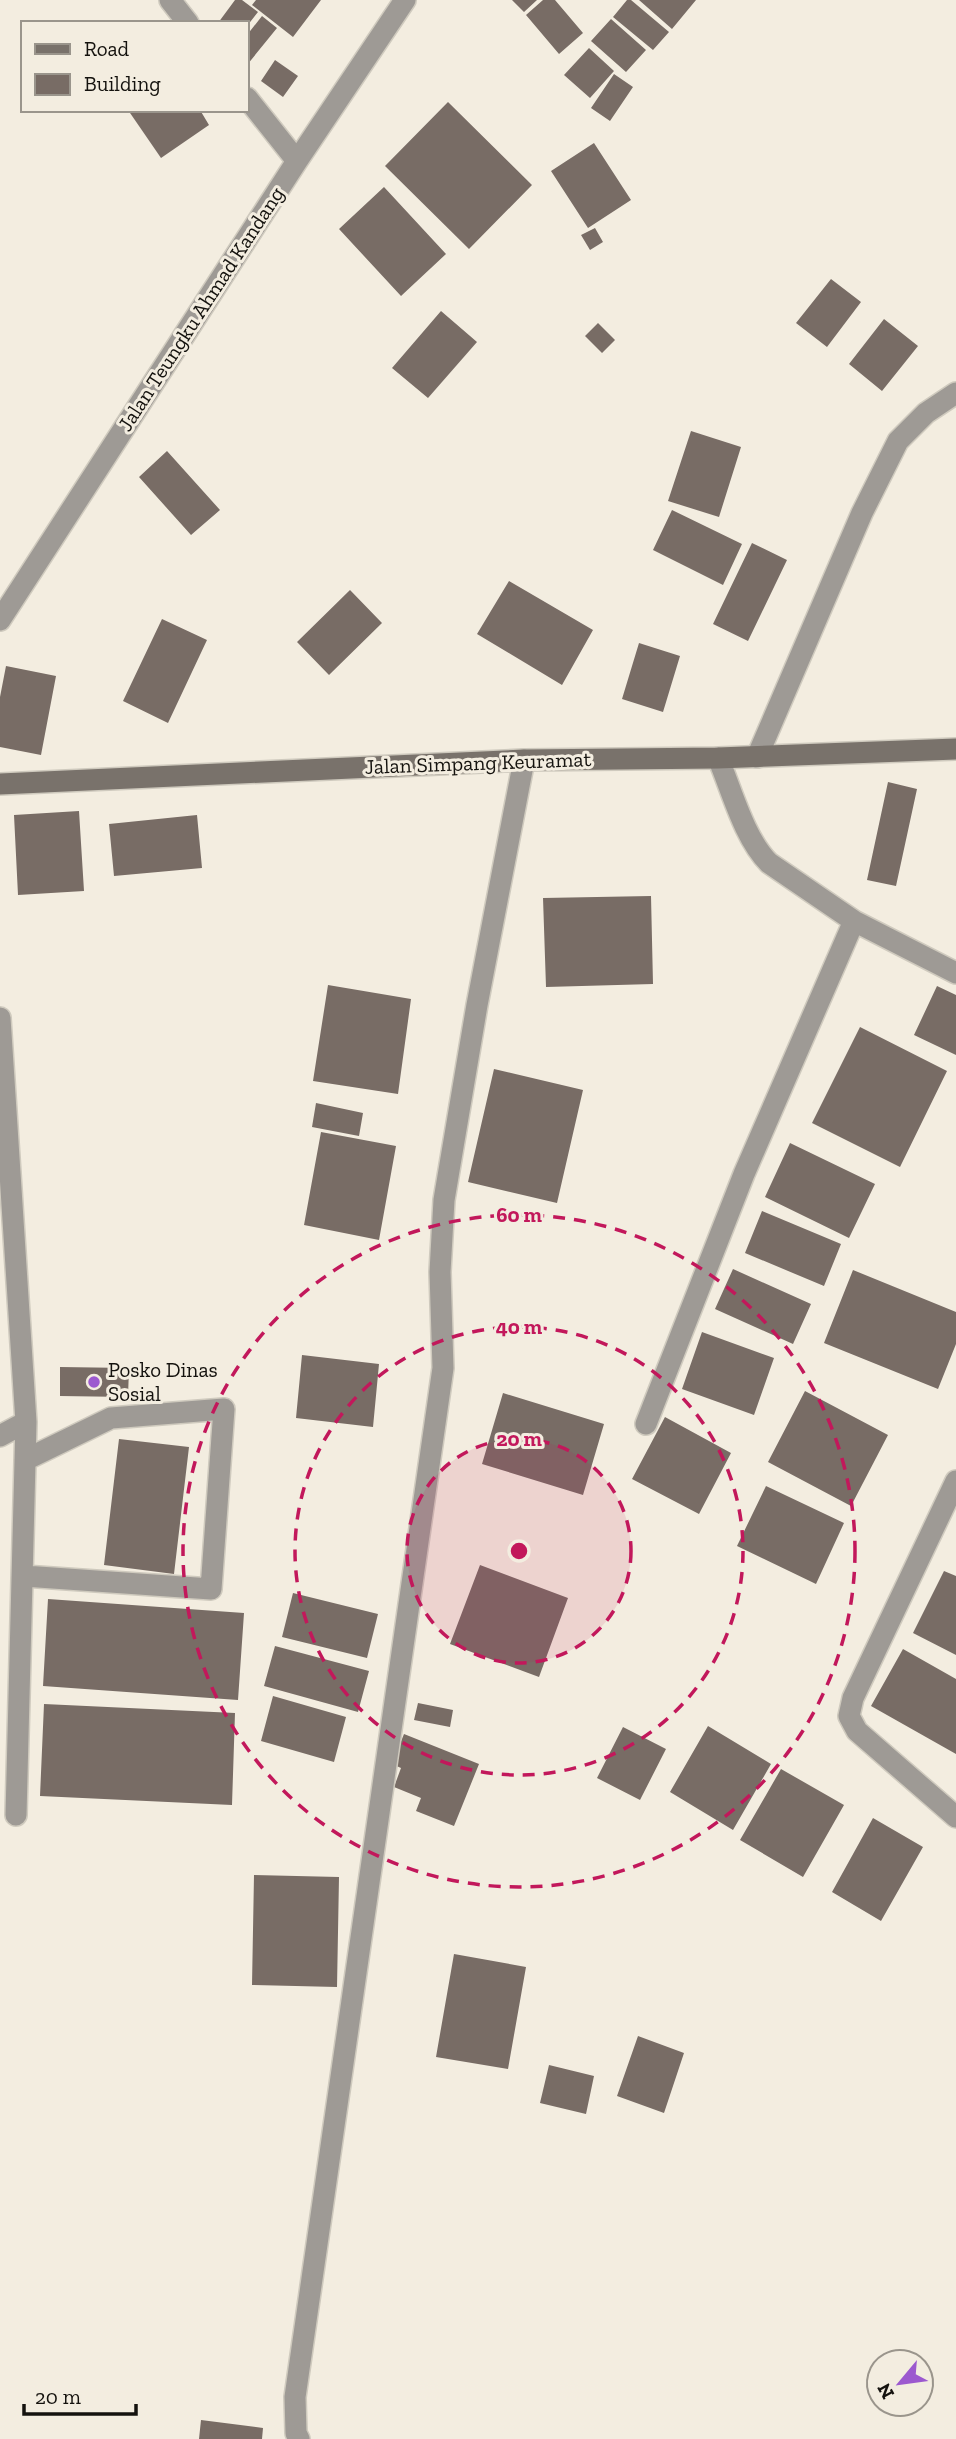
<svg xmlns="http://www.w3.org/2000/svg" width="956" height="2439" font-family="'Zilla Slab',serif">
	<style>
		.building { fill: #786c65 }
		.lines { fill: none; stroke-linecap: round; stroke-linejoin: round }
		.lane-casing { stroke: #cfcabe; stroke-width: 24 }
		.street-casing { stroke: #cfcabe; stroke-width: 24 }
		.secondary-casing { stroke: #cfcabe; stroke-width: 24 }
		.lane { stroke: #9e9a95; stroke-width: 21 }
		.street { stroke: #9e9a95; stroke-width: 21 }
		.secondary { stroke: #79726b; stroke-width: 21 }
		.ring { fill: none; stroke: #c2185b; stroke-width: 3.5; stroke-dasharray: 12 9 }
		.poi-dot { fill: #9c59cf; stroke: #f3ede0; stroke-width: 2.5 }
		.labels { text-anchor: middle; stroke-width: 6; stroke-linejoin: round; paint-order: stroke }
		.street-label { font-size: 21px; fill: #14120e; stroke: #f3ede0 }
		.poi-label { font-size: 21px; fill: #14120e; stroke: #f3ede0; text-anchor: start }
		.centre { fill: #c2185b; stroke: #f3ede0; stroke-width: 3.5 }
		.ring-label { font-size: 21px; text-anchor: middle; font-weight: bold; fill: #c2185b; stroke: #f3ede0; stroke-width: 6; stroke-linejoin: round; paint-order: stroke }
	</style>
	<rect width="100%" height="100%" fill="#f3ede0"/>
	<path class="building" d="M235 0H242L258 12 247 26V23H218Z
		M256 0H321L293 37 252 5Z
		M512 0H537L524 12Z
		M543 0H555L583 33 559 54 526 15Z
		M627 0H631L669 32 653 50 613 17Z
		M639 0H696L672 29Z
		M262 16 277 28 247 65V35Z
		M611 19 646 50 626 72 591 41Z
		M589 48 614 71 590 98 564 75Z
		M275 60 298 76 283 97 261 81Z
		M614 74 633 87 610 121 591 108Z
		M448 102 532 185 469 249 385 166Z
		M128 110H200L209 125 161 158Z
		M594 143 631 200 588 228 551 171Z
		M384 187 446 254 401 296 339 229Z
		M595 228 603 242 590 250 581 235Z
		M831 279 861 302 827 347 796 323Z
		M441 311 477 342 428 398 392 368Z
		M884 319 918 346 882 391 849 364Z
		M598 323 615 340 602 353 585 336Z
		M691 431 741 447 719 517 668 501Z
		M167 451 220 510 191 535 139 477Z
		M672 510 742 544 723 585 653 550Z
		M752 543 787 560 748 641 713 624Z
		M509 581 593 630 562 685 477 634Z
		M350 590 382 623 329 675 297 642Z
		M162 619 207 640 168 723 123 701Z
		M639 643 680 656 663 712 622 699Z
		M6 666 56 676 41 755 0 747V697Z
		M888 782 917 789 896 886 867 880Z
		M79 811 84 891 18 895 14 815Z
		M197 815 202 868 114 876 109 824Z
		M651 896 653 984 546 987 543 898Z
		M328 985 411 999 398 1094 313 1081Z
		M937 986 956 995V1055L914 1035Z
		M860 1027 947 1071 900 1167 812 1123Z
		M494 1069 583 1090 557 1203 468 1182Z
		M316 1103 363 1113 359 1136 312 1127Z
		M321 1132 396 1146 379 1240 304 1225Z
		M790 1143 875 1184 849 1238 765 1197Z
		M762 1211 841 1244 824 1286 745 1253Z
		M733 1269 811 1304 793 1344 715 1309Z
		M853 1270 956 1312V1344L938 1389 824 1343Z
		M702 1332 774 1358 754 1415 682 1389Z
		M302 1355 379 1364 373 1427 296 1418Z
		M60 1367 129 1368 128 1397 60 1396Z
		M805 1391 888 1435 851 1506 768 1462Z
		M503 1393 604 1424 583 1495 482 1464Z
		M665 1417 731 1453 699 1514 632 1479Z
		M119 1439 189 1447 174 1574 104 1565Z
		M766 1486 844 1523 816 1584 737 1546Z
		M480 1565 568 1598 539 1677 450 1644Z
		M944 1571 956 1576V1655L913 1633Z
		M293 1593 378 1614 367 1658 282 1637Z
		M48 1599 244 1613 238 1700 43 1686Z
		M275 1646 369 1671 358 1712 264 1686Z
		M903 1649 956 1679V1754L871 1706Z
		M273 1696 346 1717 334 1762 261 1741Z
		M418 1703 453 1710 450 1727 414 1720Z
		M44 1704 235 1713 232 1805 40 1796Z
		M708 1726 771 1764 733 1830 670 1792Z
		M623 1727 666 1749 640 1800 597 1778Z
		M404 1734 479 1764 454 1826 416 1811 421 1798 394 1787 401 1768 392 1764Z
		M781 1769 844 1805 803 1877 740 1840Z
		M873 1818 923 1847 881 1921 832 1892Z
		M254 1875 339 1877 337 1987 252 1985Z
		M454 1954 526 1967 508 2069 436 2057Z
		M638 2036 684 2053 664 2113 617 2096Z
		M549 2065 594 2076 586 2114 540 2103Z
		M201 2420 263 2428 262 2439H199Z"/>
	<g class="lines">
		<g class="lane-casing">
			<path id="lane" d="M0 1018 26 1422 16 1815
				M0 1436 26 1422
				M24 1576 211 1589 224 1409 111 1418 25 1460"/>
		</g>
		<g class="street-casing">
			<path id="street" d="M170 0 188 23
				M247 98 297 161
				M0 620 297 161 405 0
				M757 757 862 513 898 441 926 413 956 393
				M718 758C732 791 744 838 769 863L854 921 956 973
				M646 1424 744 1174 854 921
				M956 1481 853 1698 849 1716 857 1731 956 1817
				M299 2439 296 2433 295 2397 443 1368 440 1272 444 1200 477 1005 524 760"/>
		</g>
		<g class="secondary-casing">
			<path id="secondary" d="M0 784 524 760 718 758 956 749"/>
		</g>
		<use href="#lane" class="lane"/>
		<use href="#street" class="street"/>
		<use href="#secondary" class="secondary"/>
	</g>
	<circle cx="519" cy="1551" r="112" fill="#c2185b" fill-opacity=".12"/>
	<g class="ring">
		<circle cx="519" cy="1551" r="112"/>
		<circle cx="519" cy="1551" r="224"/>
		<circle cx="519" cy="1551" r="336"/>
	</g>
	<circle class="poi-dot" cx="94" cy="1382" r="7"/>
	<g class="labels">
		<g class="street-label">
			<text transform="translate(201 309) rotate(-57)" y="7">Jalan Teungku Ahmad Kandang</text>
			<text transform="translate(478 763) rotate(-2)" y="7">Jalan Simpang Keuramat</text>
		</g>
		<g class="poi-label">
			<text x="108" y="1377">Posko Dinas<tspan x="108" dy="24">Sosial</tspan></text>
		</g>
	</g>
	<circle cx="519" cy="1551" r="10" class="centre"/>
	<g class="ring-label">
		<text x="519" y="1222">60 m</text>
		<text x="519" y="1334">40 m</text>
		<text x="519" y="1446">20 m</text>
	</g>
	<rect x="21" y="21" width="228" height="91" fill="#f3ede0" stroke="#9a958c" stroke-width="2"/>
	<rect x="35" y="44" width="35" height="10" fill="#79726b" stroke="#9a958c" stroke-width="2"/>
	<text x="84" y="56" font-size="21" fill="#14120e">Road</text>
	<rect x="35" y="74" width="35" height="21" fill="#786c65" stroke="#9a958c" stroke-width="2"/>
	<text x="84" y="91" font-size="21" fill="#14120e">Building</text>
	<g transform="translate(900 2383) rotate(241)"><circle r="33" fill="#f3ede0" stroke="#9a958c" stroke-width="2"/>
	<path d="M0-5L12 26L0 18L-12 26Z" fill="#9c59cf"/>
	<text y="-10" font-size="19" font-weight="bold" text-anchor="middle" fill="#14120e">N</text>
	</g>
	<path d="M24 2404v10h112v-10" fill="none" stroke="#14120e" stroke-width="3.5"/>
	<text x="35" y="2404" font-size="21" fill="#14120e" stroke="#f3ede0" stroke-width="5" paint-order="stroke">20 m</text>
</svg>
